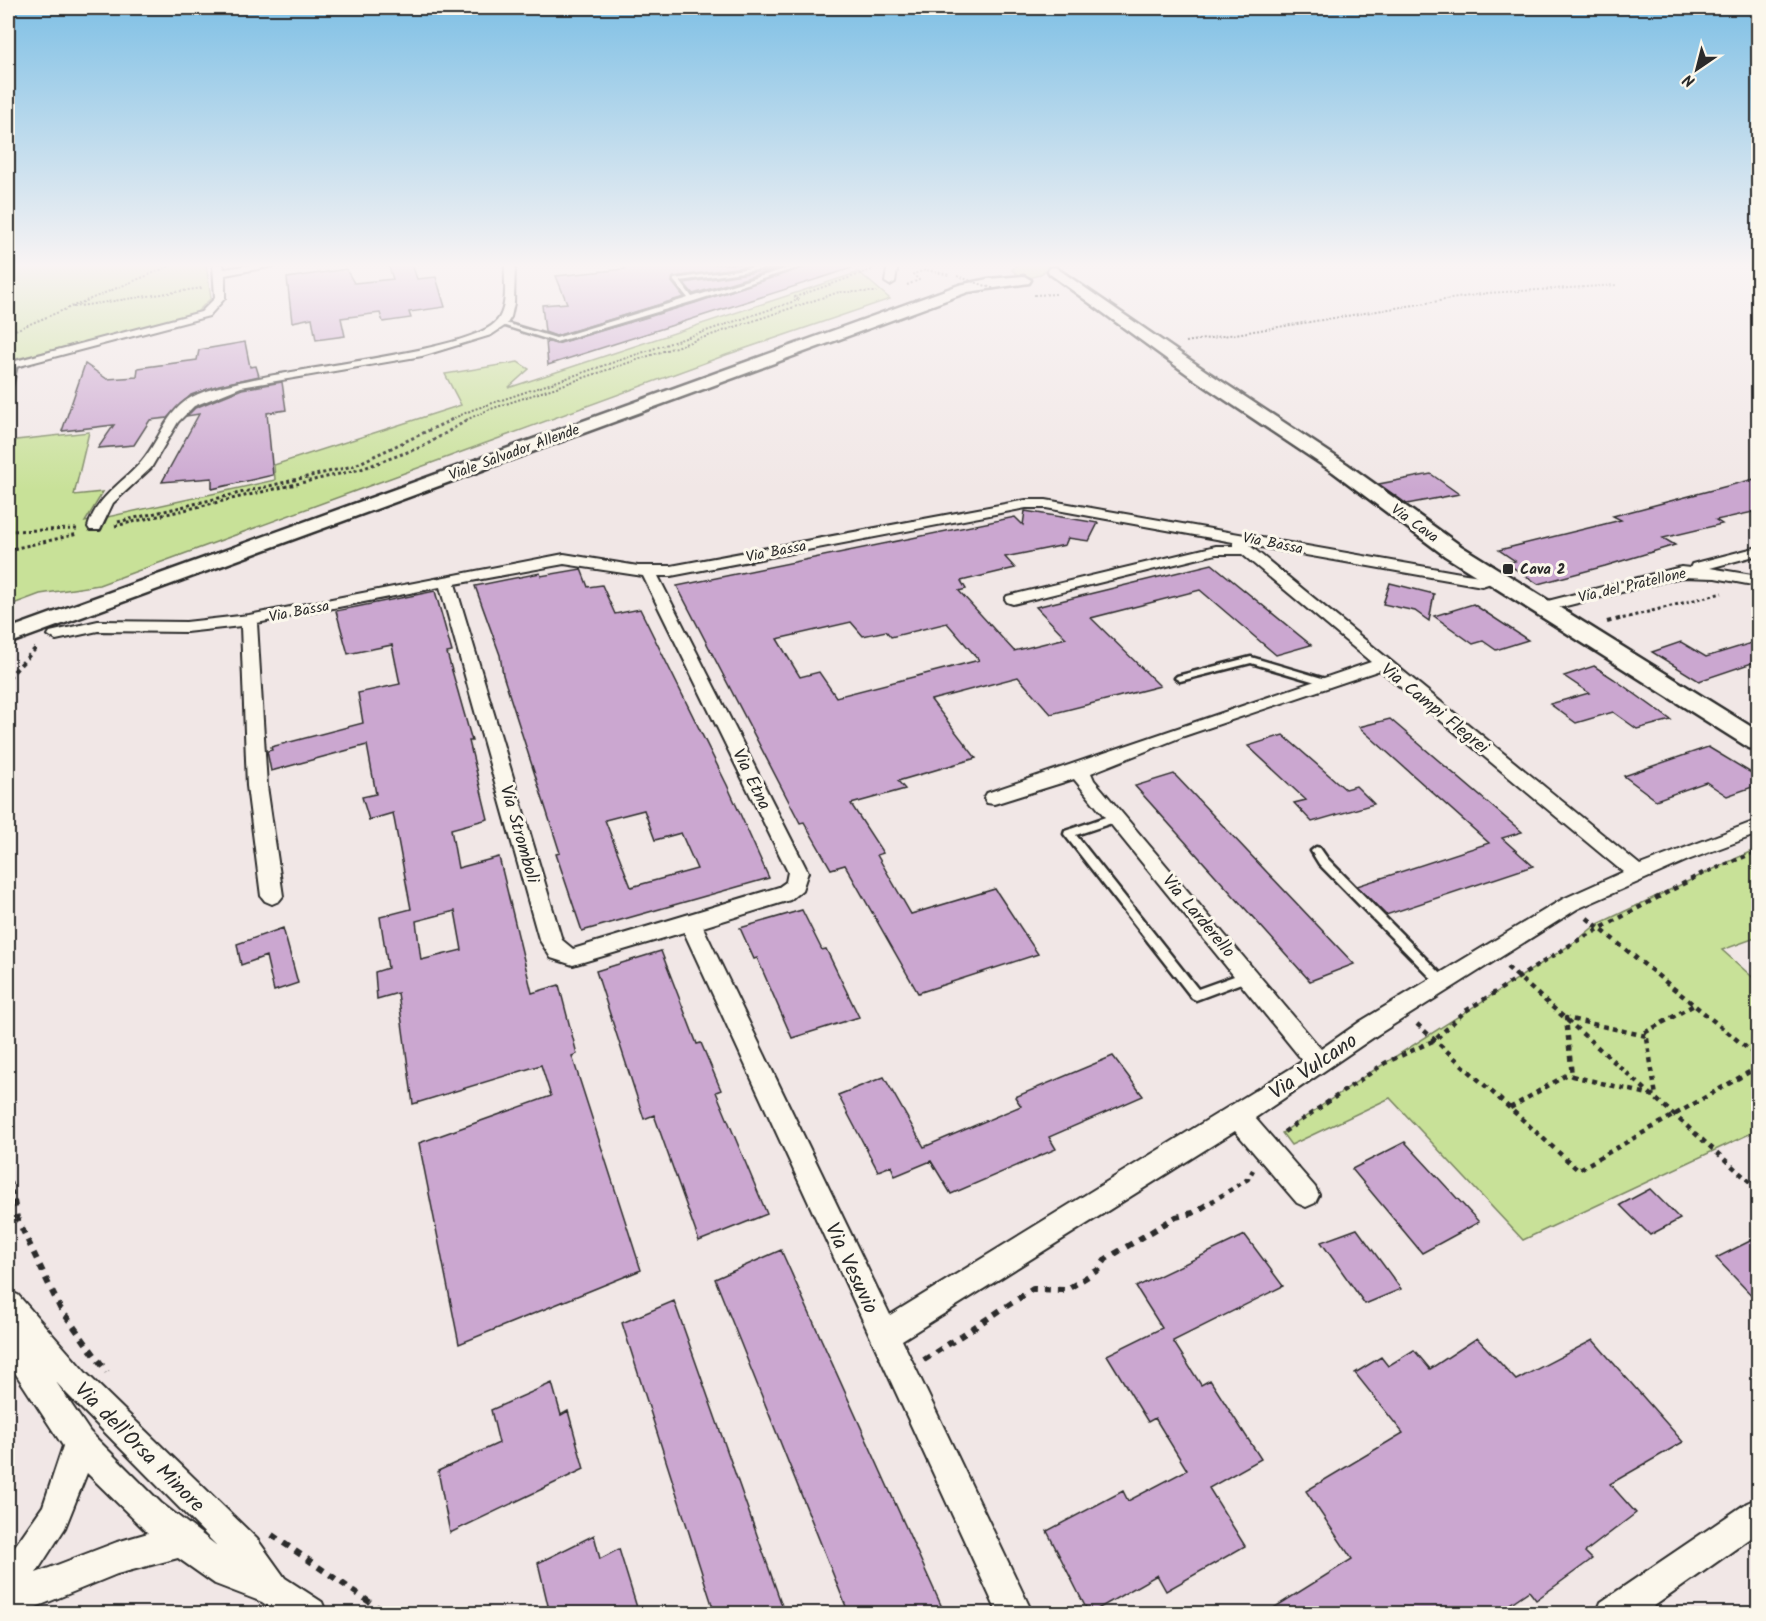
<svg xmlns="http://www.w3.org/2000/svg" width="1766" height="1621" font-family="Kalam,sans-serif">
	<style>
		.green { fill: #c8e198; stroke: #7a8662; stroke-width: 1.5 }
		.building { fill: #cba7d0; stroke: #2b2b2b; stroke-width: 1.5; fill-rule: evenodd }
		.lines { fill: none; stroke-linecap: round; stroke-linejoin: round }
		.lane-casing { stroke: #2b2b2b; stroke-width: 5 }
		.street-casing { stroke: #2b2b2b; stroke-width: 4 }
		.secondary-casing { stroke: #2b2b2b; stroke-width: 5 }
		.path-far4 { stroke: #2b2b2b; stroke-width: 2; stroke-dasharray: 2 2; stroke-linecap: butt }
		.path-far3 { stroke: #2b2b2b; stroke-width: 3; stroke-dasharray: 3 3; stroke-linecap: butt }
		.path-far2 { stroke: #2b2b2b; stroke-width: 4; stroke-dasharray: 4.5 4.5; stroke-linecap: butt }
		.path-far1 { stroke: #2b2b2b; stroke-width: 4.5; stroke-dasharray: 5 5; stroke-linecap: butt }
		.path { stroke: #2b2b2b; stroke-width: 6; stroke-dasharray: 7 7; stroke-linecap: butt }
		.lane { fill: #fbf7ec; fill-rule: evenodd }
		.street { fill: #fbf7ec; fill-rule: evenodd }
		.secondary { fill: #fbf7ec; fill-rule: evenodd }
		.path-bridge { stroke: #2b2b2b; stroke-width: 2; stroke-dasharray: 2 2; stroke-linecap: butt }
		.poi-dot { fill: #2b2b2b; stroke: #fbf7ec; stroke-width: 2 }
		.labels { text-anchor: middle; stroke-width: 6; stroke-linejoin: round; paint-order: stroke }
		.far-street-label { font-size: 15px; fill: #2b2b2b; stroke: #fbf7ec }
		.far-poi-label { font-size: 15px; font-weight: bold; fill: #2b2b2b; stroke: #fbf7ec; text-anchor: start }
		.street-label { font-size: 18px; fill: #2b2b2b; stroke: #fbf7ec }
		.near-street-label { font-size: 21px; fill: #2b2b2b; stroke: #fbf7ec }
	</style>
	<rect width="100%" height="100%" fill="#f1e7e6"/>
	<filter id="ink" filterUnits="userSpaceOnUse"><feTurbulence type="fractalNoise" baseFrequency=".0167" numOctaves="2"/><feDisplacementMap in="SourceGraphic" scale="12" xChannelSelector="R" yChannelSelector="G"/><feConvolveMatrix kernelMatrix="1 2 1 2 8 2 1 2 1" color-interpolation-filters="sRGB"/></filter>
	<g filter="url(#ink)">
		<path class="green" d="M8 264H206L211 298 197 312 181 318 8 361Z
			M1018 264H1050C1041 279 1024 282 1012 270Z
			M859 272 890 299 726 355 99 585 40 594 8 606V472L16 440 89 432 74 495 103 492 85 522 275 480 274 465 461 405 445 374 518 362 529 369 508 388Z
			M1756 849 1758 937 1722 950 1758 982V1130L1523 1240 1390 1098 1291 1145 1282 1133 1368 1074 1575 942 1596 925Z"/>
		<path class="building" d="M388 264H412L417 279 436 277 445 307 409 312 411 318 383 322 380 313 341 318 345 336 316 340 312 318 292 322 287 278 346 269 354 283 393 279Z
			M621 264H762L674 277 672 282 684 297 556 336 545 332 542 305 567 303 556 276 625 269Z
			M811 264H851L852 268 548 365 546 341 557 344 695 303Z
			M776 269 693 294 684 283Z
			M245 342 250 367 256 366 259 376 219 385 191 395 167 418 150 420 134 445 98 448 114 425 62 431 85 364 107 379 137 377 138 368 197 360 199 350Z
			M282 382 286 410 267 413 273 475 212 489V478L162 482 199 414 187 416 195 408 242 389Z
			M1431 474 1459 494 1407 504 1379 484Z
			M1758 478V511L1716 520 1722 524 1663 538 1675 545 1605 566 1538 584 1506 563 1515 561 1499 550 1621 520 1613 516Z
			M1025 511 1098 523 1089 541 1068 538 1065 545 1005 557 1015 568 961 581 966 589 959 591 1014 651 1066 638 1036 607 1212 564 1311 645 1276 655 1200 590 1091 618 1160 686 1051 714 1018 677 931 700 976 758 898 781 905 789 851 804 883 853 877 855 911 914 995 889 1038 954 918 993 845 865 831 869 804 822 800 823 677 586 1015 517 1023 525ZM851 622 863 636 886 631 891 637 947 623 979 660 836 697 819 672 800 677 777 639Z
			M581 569 588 587 602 585 615 614 640 609 727 785 769 878 582 931 556 854 560 853 503 675 500 655 475 586 540 573 541 576ZM644 810 655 840 681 833 697 869 631 887 605 820Z
			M1390 583 1434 594 1429 621 1415 611 1383 604Z
			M435 591 452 652 447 653 472 741H469L488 819 451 829 458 868 499 857 532 993 559 985 577 1054 572 1056 641 1270 459 1344 419 1143 551 1096 541 1065 413 1104 398 993 377 999 375 972 388 968 380 917 411 909 393 813 369 820 362 797 376 794 367 745 271 771 267 751 272 750 271 747 363 723 358 693 400 684 392 645 348 654 336 611ZM455 911 462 950 421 960 416 921Z
			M1473 604 1528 640 1496 650 1483 641 1473 644 1434 616Z
			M1758 641V661L1699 681 1652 652 1681 642 1706 657Z
			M1594 666 1614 679 1671 720 1637 729 1613 712 1576 723 1550 704 1589 693 1564 676Z
			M1390 719 1522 832 1502 838 1533 866 1386 915 1357 886 1489 843 1359 727Z
			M1283 735 1345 789 1356 786 1374 804 1312 822 1294 803 1306 800 1248 746Z
			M1708 747 1758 777V785L1727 796 1706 782 1656 800 1624 776Z
			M1174 774 1354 964 1310 981 1135 786Z
			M802 910 822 950 826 949 859 1017 792 1038 757 958 754 959 740 928Z
			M283 928 298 983 274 991 266 956 241 965 237 944Z
			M661 951 697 1044 701 1043 721 1090 716 1092 767 1214 699 1241 654 1115 644 1119 596 971Z
			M1113 1056 1143 1096 1049 1137 1056 1149 951 1194 931 1161 895 1176 891 1166 878 1171 838 1095 884 1077 924 1147 1021 1106 1015 1097Z
			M1405 1142 1479 1222 1422 1253 1352 1169Z
			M1650 1189 1680 1219 1650 1235 1620 1205Z
			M1357 1229 1401 1289 1365 1304 1321 1242Z
			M1245 1235 1283 1286 1173 1341 1201 1385 1210 1380 1261 1459 1209 1488 1245 1546 1166 1591 1157 1575 1089 1614 1047 1531 1123 1491 1128 1501 1187 1470 1155 1418 1148 1422 1107 1355 1162 1328 1136 1287Z
			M1758 1237V1302L1716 1258Z
			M781 1250 945 1614H849L715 1279Z
			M674 1301 785 1614H715L622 1323Z
			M1477 1338 1516 1380 1593 1340 1683 1442 1610 1484 1636 1513 1585 1552 1592 1559 1536 1600 1529 1591 1495 1614H1264L1352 1559 1306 1491 1403 1433 1355 1373 1381 1357 1388 1366 1414 1350 1430 1369Z
			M552 1383 561 1415 568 1411 584 1469 450 1533 438 1471 499 1443 491 1410Z
			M594 1535 600 1559 619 1549 639 1614H550L538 1563Z"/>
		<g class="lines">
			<g class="lane-casing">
				<path id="lane" d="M780 264 789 265 680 281 692 297 801 264H809L694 301 556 342 499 324 502 322 556 338 688 298 674 281V279Z
					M12 363 17 364 11 389 8 391V378Z
					M1251 657 1332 681 1334 683 1329 686 1251 663 1180 681 1175 678 1177 676Z
					M1117 813 1121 814 1122 817 1121 820 1076 835 1198 989 1248 971 1252 973 1254 976 1252 979 1196 1000 1192 998 1064 834 1065 831Z
					M1316 847 1320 848 1327 858 1447 980 1449 983 1447 986 1443 988 1439 986 1319 864 1311 851Z"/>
			</g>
			<g class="street-casing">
				<path id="street" d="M213 264H223L224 269 258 264H285L225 275V298L209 316 8 369V363L201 312 215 298Z
					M505 264H515L514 303 511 317 506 325 491 335 422 356 241 387 194 406 178 422 151 468 113 503 100 530H90L88 527C97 496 122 484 142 461 160 440 166 411 192 397 245 368 477 357 499 318 508 303 504 281 505 264Z
					M888 264H898L895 282 890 285 885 282Z
					M1026 500H1046L1466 574 1481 576 1500 574 1503 577 1500 580 1482 586 1249 545 1640 865 1758 820V834L1688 860 1577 909 1377 1035 1255 1118 1315 1187 1319 1195 1315 1203 1306 1207 1297 1203 1235 1131 902 1340 1033 1614H998L684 932 573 965 551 958 539 939 440 587 257 623 267 786 283 896 279 901 272 904 265 901 261 896 247 786 241 626 186 632 98 631 56 640 48 635 50 632 98 621 186 622 249 615 564 554 638 566H671ZM1026 508H1046L1233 542 1234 546H1216L1007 596 1005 599 1007 602 1013 604 1216 554H1242L1371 662 987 793 984 798 987 803 994 804 1074 779 1303 1061 890 1315 703 927 790 900 802 890 808 872 658 576H671ZM564 564 643 576 788 872 786 882 779 887 573 949 562 940 455 584ZM1380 670 1623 872 1563 899 1361 1021 1321 1049 1094 780 1091 773 1184 736Z
					M1758 547V555L1710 568 1758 576V586L1715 578 1681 577 1542 612 1534 607 1536 604 1681 567 1690 568 1692 564Z
					M8 1291 18 1295 86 1373 257 1539 285 1578 322 1602 327 1614H279L262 1602 215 1584 178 1558 117 1574 19 1614H8V1556L43 1506 63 1446 8 1362ZM56 1382 66 1393 217 1546 161 1503 90 1432ZM87 1473 148 1533 117 1542 36 1573 65 1528Z
					M1758 1498V1533L1643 1614H1596L1601 1602 1747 1503Z"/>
			</g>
			<g class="secondary-casing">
				<path id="secondary" d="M1055 267 1206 371 1347 464 1461 546 1758 731V750L1749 748 1445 556 1333 472 1194 379 1050 274 1048 271 1050 268Z
					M1024 276 1031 280 1029 283 968 292 8 644V629L959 285 988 279Z"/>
			</g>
			<path class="path-far4" d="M907 285 919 280 913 274 926 270 950 275
				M1034 295 1056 294
				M73 307 202 288
				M8 333 175 264
				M1186 342 1488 293 1616 285
				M450 420 472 410 798 300 795 297 874 269
				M466 420 488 410 839 292H877"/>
			<path class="path-far3" d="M118 522 353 466 453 419
				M115 526 361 469 424 446 469 419
				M8 531 78 529
				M8 550 78 534
				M1617 620 1722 593"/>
			<path class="path-far2" d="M1607 622 1623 618
				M8 678 36 648
				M1700 875 1758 851"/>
			<path class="path-far1" d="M1587 918 1758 1057
				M1507 967 1758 1189
				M1417 1024 1578 1170 1758 1067
				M1646 1036 1566 1018 1572 1076 1656 1096 1646 1032 1694 1005
				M1510 1108 1568 1074 1572 1076
				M1284 1132 1385 1063 1435 1040 1464 1012 1575 942 1703 873
				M8 1171 14 1202
				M1211 1202 1248 1179 1253 1170"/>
			<path class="path" d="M14 1201 17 1218 60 1308 107 1372
				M924 1360 1033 1289 1066 1290 1098 1270 1106 1259 1176 1217 1193 1213 1213 1201
				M272 1535 387 1614"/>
			<use href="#lane" class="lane"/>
			<use href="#street" class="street"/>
			<use href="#secondary" class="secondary"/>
			<path class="path-bridge" d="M957 276 995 289"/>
		</g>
	</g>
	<linearGradient id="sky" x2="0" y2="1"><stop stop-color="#7fc0e5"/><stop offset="0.54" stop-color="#f9f4f4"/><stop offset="1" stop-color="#f9f4f4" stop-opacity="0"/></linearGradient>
	<rect width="1766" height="491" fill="url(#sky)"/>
	<rect class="poi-dot" x="1502" y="563" width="12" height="12" rx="3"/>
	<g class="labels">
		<g class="far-street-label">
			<text transform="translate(514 452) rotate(-20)" y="5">Viale Salvador Allende</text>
			<text transform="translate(1415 523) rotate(36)" y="5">Via Cava</text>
			<text transform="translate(1273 543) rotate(11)" y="5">Via Bassa</text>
			<text transform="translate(776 551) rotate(-11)" y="5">Via Bassa</text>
			<text transform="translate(1632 585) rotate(-13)" y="5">Via del Pratellone</text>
			<text transform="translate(299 611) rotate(-11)" y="5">Via Bassa</text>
		</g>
		<g class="far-poi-label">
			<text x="1520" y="574">Cava 2</text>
		</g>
		<g class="street-label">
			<text transform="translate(1435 708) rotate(39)" y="6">Via Campi Flegrei</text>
			<text transform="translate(752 779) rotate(64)" y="6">Via Etna</text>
			<text transform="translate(520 834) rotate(74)" y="6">Via Stromboli</text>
			<text transform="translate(1199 916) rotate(50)" y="6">Via Larderello</text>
		</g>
		<g class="near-street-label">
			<text transform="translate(1313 1066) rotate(-34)" y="7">Via Vulcano</text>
			<text transform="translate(852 1268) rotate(65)" y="7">Via Vesuvio</text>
			<text transform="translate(140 1447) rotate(45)" y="7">Via dell'Orsa Minore</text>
		</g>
	</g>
	<rect width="1766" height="1621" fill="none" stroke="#fbf7ec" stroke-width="30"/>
	<rect x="15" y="15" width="1736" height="1591" fill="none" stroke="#2b2b2b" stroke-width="2" filter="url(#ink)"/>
	<g transform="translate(1697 69) rotate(215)" stroke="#fbf7ec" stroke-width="4.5" paint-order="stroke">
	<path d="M0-4.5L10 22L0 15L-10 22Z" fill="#2b2b2b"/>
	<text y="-9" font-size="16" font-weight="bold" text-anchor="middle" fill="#2b2b2b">N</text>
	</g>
</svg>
